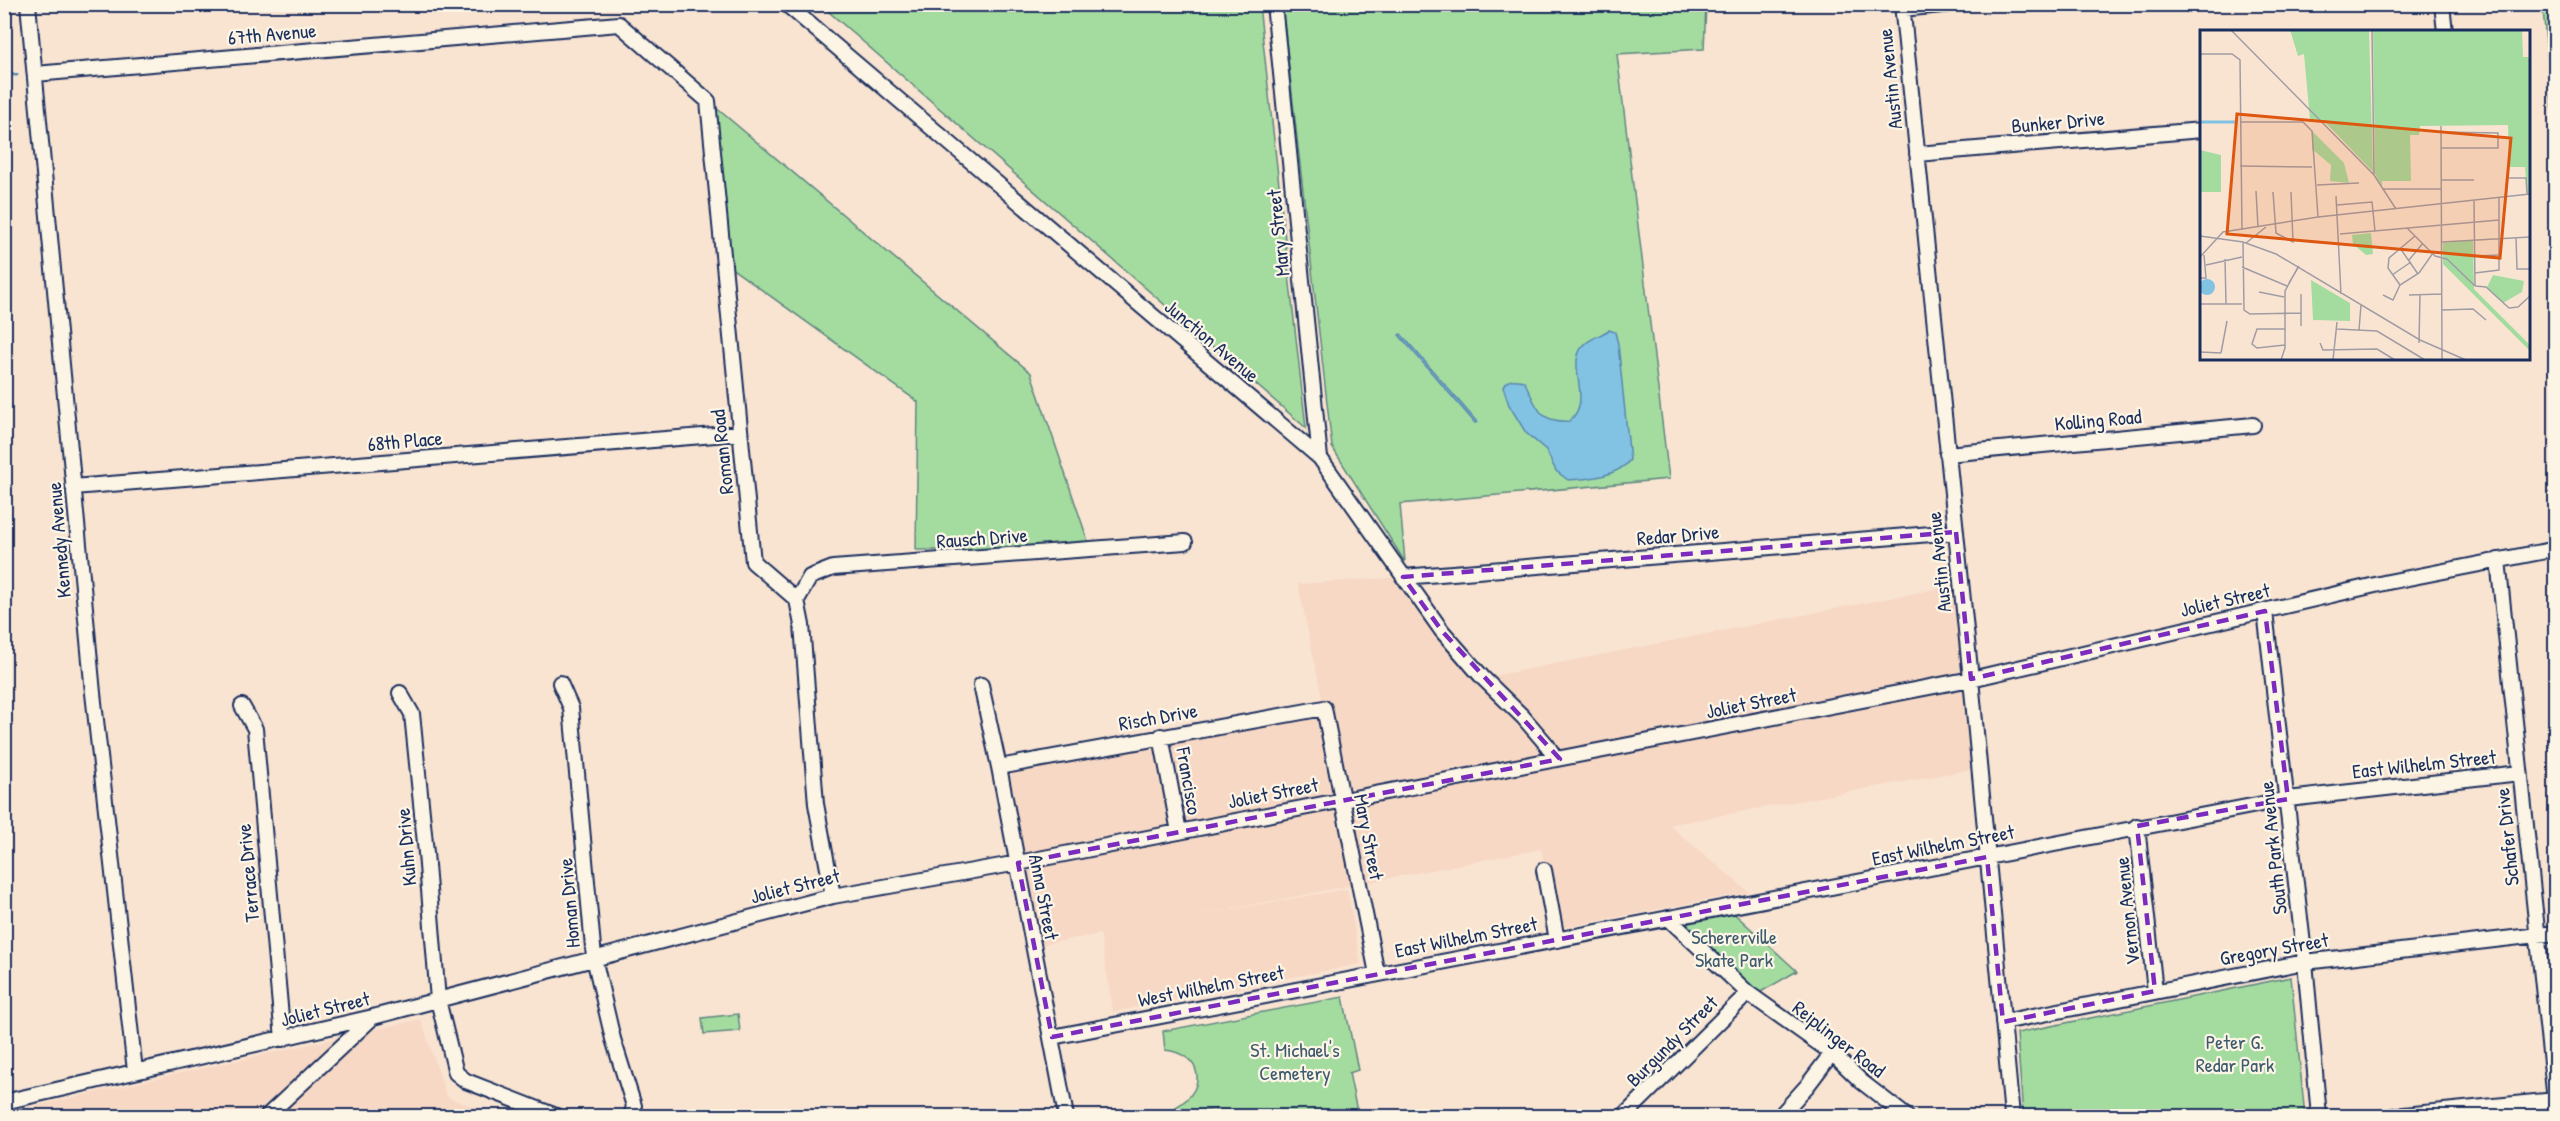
<svg xmlns="http://www.w3.org/2000/svg" width="2560" height="1121" font-family="'Patrick Hand',sans-serif">
	<style>
		.built { fill: #f7d8c5 }
		.green { fill: #a4dca0; stroke: #60867f; stroke-width: 1.5 }
		.water { fill: #82c2e3; stroke: #5987ae; stroke-width: 1.5 }
		.lines { fill: none; stroke-linecap: round; stroke-linejoin: round }
		.stream { stroke: #5987ae; stroke-width: 3 }
		.minor-casing { stroke: #1b2f5e; stroke-width: 18 }
		.minor { stroke: #fcf5e5; stroke-width: 14 }
		.rail { stroke: #1b2f5e; stroke-width: 3; stroke-dasharray: 9 4.5; stroke-linecap: butt }
		.marked { fill: none; stroke: #7b2cbf; stroke-width: 4.5; stroke-dasharray: 12 8; stroke-linejoin: round }
		.labels { text-anchor: middle; stroke-width: 4.5; stroke-linejoin: round; paint-order: stroke }
		.street-label { font-size: 20px; fill: #1b2f5e; stroke: #fcf5e5 }
		.park-label { font-size: 20px; fill: #3d5a6e; stroke: #fcf5e5 }
		.inset-river { fill: none; stroke: #82c2e3; stroke-width: 3 }
		.inset-road { fill: none; stroke: #a09ca4; stroke-width: 1.5 }
		.view { fill: #de5710; fill-opacity: 0.15; stroke: #de5710; stroke-width: 3 }
		.inset-edge { fill: none; stroke: #1b2f5e; stroke-width: 3 }
	</style>
	<rect width="100%" height="100%" fill="#f9e4d2"/>
	<filter id="ink" filterUnits="userSpaceOnUse"><feTurbulence type="fractalNoise" baseFrequency=".0167" numOctaves="2"/><feDisplacementMap in="SourceGraphic" scale="12" xChannelSelector="R" yChannelSelector="G"/><feConvolveMatrix kernelMatrix="1 2 1 2 8 2 1 2 1" color-interpolation-filters="sRGB"/></filter>
	<g filter="url(#ink)">
		<path class="built" d="M1403 577 1483 678 1955 585 1956 610 1971 679 1979 768 1669 825 1749 892 1555 929 1541 849 1194 916 1347 889 1361 964 1113 1012 1100 934 1034 946 999 767 1324 708 1298 584Z
			M421 1019 447 1097 498 1116H5L4 1113Z"/>
		<path class="green" d="M821 5H1259L1306 428Z
			M1282 5H1706L1704 49 1617 54 1669 479 1400 504 1405 562 1332 447Z
			M2543 5H2555V133L2543 10Z
			M708 101 1031 373 1091 550H916L918 402 723 262Z
			M1727 907 1797 971 1752 997 1668 918Z
			M2291 977 2305 1116H2023L2017 1033Z
			M1343 997 1358 1070 1349 1073 1358 1116H1216L1215 1109 1178 1116 1176 1107C1208 1090 1203 1054 1165 1050L1163 1031Z
			M738 1014 740 1031 704 1034 702 1018Z"/>
		<path class="water" d="M1609 330 1615 332 1618 344 1630 460C1617 477 1588 479 1568 480L1556 471 1546 450 1526 433 1509 405 1503 387C1509 378 1514 379 1524 381 1537 405 1537 423 1569 421 1595 401 1564 364 1584 345 1589 339 1601 335 1609 330Z
			M1401 334 1477 422 1475 423 1399 335Z"/>
		<g class="lines">
			<path class="stream" d="M4 74 17 75"/>
			<g class="minor-casing">
				<path id="minor" d="M28 4 93 693 135 1071
					M786 4 1320 458 1442 631 1483 678 1523 717 1547 745 1556 759
					M1274 4 1320 458
					M1902 4 1971 679 2012 1116
					M2442 4 2445 32
					M1902 9 1952 4
					M35 74 619 24 708 101 753 562 797 600 802 625 816 804 833 896
					M1917 154 2202 130
					M1947 454 2253 425
					M73 487 740 433
					M2498 560 2556 1110
					M1403 577 1956 532
					M797 600 810 577 833 568 1185 542
					M2265 611 2305 962 2319 1116
					M560 683 571 708 594 958 613 1039 634 1106 631 1116
					M981 685 999 767 1066 1116
					M400 693 412 714 426 853 438 1000 456 1073 466 1081 556 1116
					M242 706 255 729 283 1039
					M1161 736 1179 832
					M999 767 1324 708 1377 974
					M2137 826 2155 991
					M1544 870 1557 940
					M1668 918 1748 993 1832 1053 1862 1082 1906 1116
					M2003 1022 2305 962 2556 933
					M1052 1037 2288 799 2520 773
					M4 1102 373 1017 833 896 1018 863 1971 679 2388 582 2556 549
					M267 1116 370 1020
					M1624 1116 1748 993
					M1780 1116 1807 1086 1832 1053
					M2394 1116 2555 1100"/>
			</g>
			<use href="#minor" class="minor"/>
			<path class="rail" d="M660 4 664 11"/>
		</g>
	</g>
	<path class="marked" d="M1956 532 1971 679 2265 611 2288 799 2137 826 2155 991 2003 1022 1987 857 1052 1037 1018 863 1560 759 1442 631 1403 577Z"/>
	<g class="labels">
		<g class="street-label">
			<text transform="translate(272 34) rotate(-5)" y="7">67th Avenue</text>
			<text transform="translate(1890 79) rotate(-96)" y="7">Austin Avenue</text>
			<text transform="translate(2058 122) rotate(-5)" y="7">Bunker Drive</text>
			<text transform="translate(1278 233) rotate(-96)" y="7">Mary Street</text>
			<text transform="translate(1212 341) rotate(40)" y="7">Junction Avenue</text>
			<text transform="translate(2098 420) rotate(-5)" y="7">Kolling Road</text>
			<text transform="translate(405 441) rotate(-5)" y="7">68th Place</text>
			<text transform="translate(722 452) rotate(-96)" y="7">Roman Road</text>
			<text transform="translate(1678 535) rotate(-5)" y="7">Redar Drive</text>
			<text transform="translate(982 538) rotate(-4)" y="7">Rausch Drive</text>
			<text transform="translate(59 540) rotate(-95)" y="7">Kennedy Avenue</text>
			<text transform="translate(1939 562) rotate(-96)" y="7">Austin Avenue</text>
			<text transform="translate(2225 600) rotate(-13)" y="7">Joliet Street</text>
			<text transform="translate(1751 703) rotate(-11)" y="7">Joliet Street</text>
			<text transform="translate(1158 717) rotate(-10)" y="7">Risch Drive</text>
			<text transform="translate(2424 764) rotate(-6)" y="7">East Wilhelm Street</text>
			<text transform="translate(1189 781) rotate(80)" y="7">Francisco</text>
			<text transform="translate(1273 793) rotate(-11)" y="7">Joliet Street</text>
			<text transform="translate(1369 837) rotate(79)" y="7">Mary Street</text>
			<text transform="translate(2507 837) rotate(-96)" y="7">Schafer Drive</text>
			<text transform="translate(1943 845) rotate(-11)" y="7">East Wilhelm Street</text>
			<text transform="translate(406 847) rotate(-95)" y="7">Kuhn Drive</text>
			<text transform="translate(2273 848) rotate(-96)" y="7">South Park Avenue</text>
			<text transform="translate(248 873) rotate(-95)" y="7">Terrace Drive</text>
			<text transform="translate(795 886) rotate(-14)" y="7">Joliet Street</text>
			<text transform="translate(1044 897) rotate(79)" y="7">Anna Street</text>
			<text transform="translate(569 903) rotate(-95)" y="7">Homan Drive</text>
			<text transform="translate(2127 911) rotate(-96)" y="7">Vernon Avenue</text>
			<text transform="translate(1466 937) rotate(-11)" y="7">East Wilhelm Street</text>
			<text transform="translate(2274 949) rotate(-10)" y="7">Gregory Street</text>
			<text transform="translate(1211 986) rotate(-11)" y="7">West Wilhelm Street</text>
			<text transform="translate(325 1009) rotate(-14)" y="7">Joliet Street</text>
			<text transform="translate(1839 1039) rotate(38)" y="7">Reiplinger Road</text>
			<text transform="translate(1672 1041) rotate(-45)" y="7">Burgundy Street</text>
		</g>
		<g class="park-label">
			<text x="1734" y="944">Schererville<tspan x="1734" dy="23">Skate Park</tspan></text>
			<text x="2235" y="1049">Peter G.<tspan x="2235" dy="23">Redar Park</tspan></text>
			<text x="1295" y="1057">St. Michael's<tspan x="1295" dy="23">Cemetery</tspan></text>
		</g>
	</g>
	<g transform="translate(2200 30)">
		<rect width="330" height="330" fill="#f9e4d2"/>
		<path d="M90 0H169L173 142 124 91 110 90 104 24 98 26ZM173 0H322L323 27H330V164H327L325 137H309L308 95 220 96 219 105H210L211 151H182V157L175 144ZM112 101 144 133 149 153 130 151 131 135 112 119ZM0 120 21 125V162H0ZM171 203 173 224 166 225 153 214 152 205ZM273 210 274 259 330 315V321L243 234V213ZM293 245 324 251 322 262 303 273 287 257ZM111 250 150 273V291L113 290Z" fill="#a4dca0"/>
		<path d="M-1 257a8 8 0 1 1 16 0a8 8 0 1 1-16 0Z" fill="#82c2e3"/>
		<path class="inset-river" d="M0 92H37"/>
		<path class="inset-road" d="M31 0 174 145 196 179M172 0 174 144M0 24H32L40 30 42 200M40 92H103L112 101 118 187M241 96 242 330M240 102 298 103V118H241M40 136 112 137M309 148H326L327 164M241 150H274M117 155 159 153M182 159H241M56 161 58 197M73 162 76 203 93 212 91 162M136 166 141 264M274 170 275 256M137 175 172 172 175 201M207 198 235 226 247 229 275 256M140 204 299 190M0 206 43 212 76 224 220 310 266 330M316 207 317 239H330M43 212 44 280 50 284 101 283M242 212 330 207M46 213 66 197M200 218 218 244M275 226 300 225M0 227 23 202 118 187 330 164M25 229 26 274M209 230 223 213M6 235 42 227M42 237 87 256M275 243 299 240V167M192 245 211 232M0 248H6L4 225M89 253 99 236M200 255 188 238 189 228 215 206M275 256 286 257 309 278 318 277 330 266M59 262 84 267M101 264V296M183 265 193 270 200 255 219 243 233 223M209 265 242 264M0 274H42M242 280 273 279 286 290M85 299H57L52 314 57 318 85 315M137 299 177 301 225 330M159 300 161 275M120 313 123 320 177 319 195 330M219 313 220 264M0 322 21 323M21 323 27 291M81 330 85 318V261L98 237M133 330 137 292"/>
		<path class="view" d="M37 84 311 108 300 228 27 204Z"/>
		<rect width="330" height="330" class="inset-edge"/>
	</g>
	<rect width="2560" height="1121" fill="none" stroke="#fcf5e5" stroke-width="24"/>
	<rect x="12" y="12" width="2536" height="1097" fill="none" stroke="#1b2f5e" stroke-width="2" filter="url(#ink)"/>
</svg>
